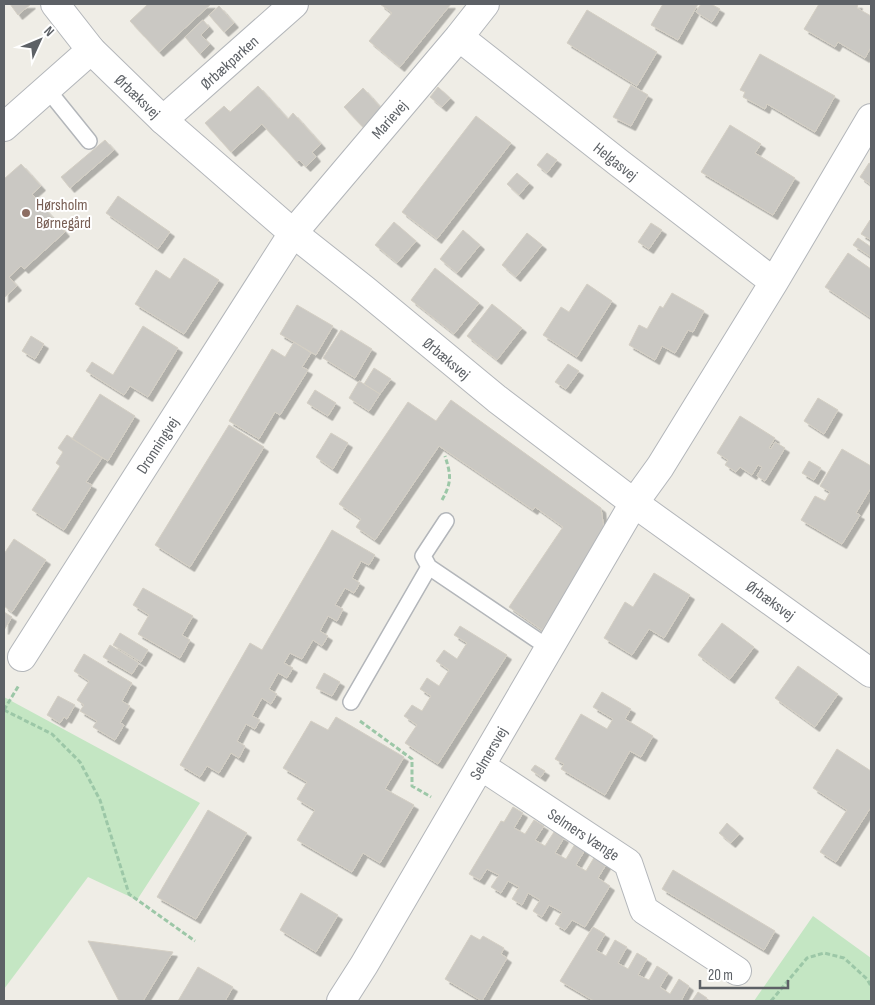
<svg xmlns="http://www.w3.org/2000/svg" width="875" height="1005" font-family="'Sofia Sans Condensed',sans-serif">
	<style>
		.green { fill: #c4e6c3 }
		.building { fill: #cac8c3; stroke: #d4cfc4; filter: url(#shadow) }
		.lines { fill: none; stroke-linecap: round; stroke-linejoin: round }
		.service-casing { stroke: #b3b6ba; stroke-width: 18 }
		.minor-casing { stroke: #b3b6ba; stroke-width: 30 }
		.tertiary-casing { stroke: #b3b6ba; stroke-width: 30 }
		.path { stroke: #9cc7a7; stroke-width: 3; stroke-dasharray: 5 2.5; stroke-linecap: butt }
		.service { stroke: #fff; stroke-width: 15 }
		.minor { stroke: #fff; stroke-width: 28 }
		.tertiary { stroke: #fff; stroke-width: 28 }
		.education-dot { fill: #8d6e63; stroke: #fff; stroke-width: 2 }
		.labels { text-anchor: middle; stroke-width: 4; stroke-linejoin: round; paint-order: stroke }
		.street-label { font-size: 16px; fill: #5d6166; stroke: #fff }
		.education-label { font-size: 16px; fill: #785e54; stroke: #fff; text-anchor: start }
	</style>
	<defs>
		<filter id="shadow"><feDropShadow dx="4.5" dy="4.5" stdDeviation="0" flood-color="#0004"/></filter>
	</defs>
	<rect width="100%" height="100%" fill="#efede6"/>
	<path class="green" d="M4 697 200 803 137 900 88 877 4 989Z
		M813 916 871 958V1001H754Z"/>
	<path class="building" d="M10 4H31L18 15Z
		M148 4H211L159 52 130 21Z
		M380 4H451L400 67 369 41 392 13Z
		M663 4H698L678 40 651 25Z
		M701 4H711L720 9 712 22 696 12Z
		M819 4H858L857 8 871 16V47L865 58 838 42 835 47 804 29Z
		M219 6 234 23 224 32 209 15Z
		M587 10 657 52 637 86 567 43Z
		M203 20 209 27 201 35 210 44 200 54 185 37Z
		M760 54 835 96 815 132 767 104 765 109 743 97 745 92 740 90Z
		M631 85 648 95 631 126 613 117Z
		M258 86 288 119 293 113 321 144 312 152 316 157 306 167 299 160 297 162 262 124 231 152 205 123 224 106 230 112Z
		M438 87 450 98 442 107 430 97Z
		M363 88 382 109 363 127 344 107Z
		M476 116 511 143 437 239 402 212Z
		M730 125 761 144 755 153 795 178 773 215 701 172Z
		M105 140 114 150 70 188 61 177Z
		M547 153 557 160 547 173 537 165Z
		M869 163 871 164V185L860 177Z
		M21 164 41 186 32 194 65 232 24 269 21 266 9 277 17 286 4 298V179Z
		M517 173 529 183 519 195 507 184Z
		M118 196 170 232 158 249 106 213Z
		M870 220 871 221V240L861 234Z
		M394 222 416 241 397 263 375 245Z
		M651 223 662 230 649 249 638 242Z
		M463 230 480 245 457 273 440 259Z
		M527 233 542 245 516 277 502 265Z
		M858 238 871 247V257L853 245Z
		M848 253 871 269V318L825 287Z
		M184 258 219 280 184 334 135 304 156 270 170 279Z
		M435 268 479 303 454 334 411 300Z
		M587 284 612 301 577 357 543 335 561 307 569 312Z
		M672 293 704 311 693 332 688 330 675 353 662 346 655 360 629 345 639 325 647 329 660 306 663 308Z
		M492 304 522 328 497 360 467 336Z
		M297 305 333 326 316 355 280 334Z
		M143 326 178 348 148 397 130 386 124 395 86 371 92 362 113 375Z
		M341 330 372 349 355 378 323 358Z
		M31 336 44 344 35 359 22 351Z
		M294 342 311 353 302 367 308 370 280 415 275 412 259 439 229 421 272 349 285 357Z
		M568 364 579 371 566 389 555 382Z
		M374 368 391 379 380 394 364 384Z
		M359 381 380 394 369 411 349 398Z
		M315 390 336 403 328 416 307 403Z
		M100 394 135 416 108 461 72 439Z
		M818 398 838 410 824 434 804 421Z
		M451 400 601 508 605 537 542 630 509 607 563 527 535 507 533 510 439 446 375 540 356 527 361 519 339 504 408 402 436 421Z
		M740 416 775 438 769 448 771 449 775 442 785 448 765 481 757 476 762 467 758 465 752 475 740 467 736 472 725 465 728 460 717 453Z
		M229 425 264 447 190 567 155 545Z
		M331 433 348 443 333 469 316 457Z
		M67 435 102 458 86 482 92 485 64 530 32 510 60 466 56 463 63 452 58 448Z
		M842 449 871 466V488L856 513 860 515 842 544 801 520 815 496 825 501 830 492 820 486Z
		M809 461 821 468 814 480 802 473Z
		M332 530 375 555 369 565 361 561 352 578 360 583 354 593 345 588 335 605 343 609 337 621 328 616 320 631 328 636 322 646 313 640 302 659 290 653 284 663 293 668 287 678 278 673 269 689 277 694 271 704 262 698 252 716 260 720 255 729 246 724 237 741 245 746 239 758 231 753 219 773 207 766 200 777 180 765 250 643 262 650Z
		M14 539 46 560 12 612 4 606V554Z
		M654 573 690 595 664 638 649 629 632 655 604 638 625 602 633 607Z
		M143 588 193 616 182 635 190 640 180 658 138 634 149 615 133 605Z
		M4 612 12 617 4 630Z
		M722 623 754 647 730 679 698 655Z
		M460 626 507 655 438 764 405 743 417 725 404 716 412 705 422 711 431 696 420 689 427 678 439 686 449 670 436 661 444 650 457 659 467 643 454 635Z
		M120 633 148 650 141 662 113 645Z
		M110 645 139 663 132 674 103 657Z
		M84 654 132 683 122 701 130 706 120 723 124 725 115 740 93 727 97 721 80 711 84 705 77 700 89 681 74 671Z
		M798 666 838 694 815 727 775 698Z
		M324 673 340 682 332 696 316 688Z
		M602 692 631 709 625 719 653 736 641 757 630 751 605 795 561 769 564 764 555 759 581 714 607 729 613 719 593 707Z
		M58 696 75 705 67 719 64 717 60 723 47 715Z
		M336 717 404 757 385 789 414 805 380 863 363 853 352 872 297 840 315 810 297 799 307 782 283 768 311 721 328 730Z
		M837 749 871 771V807L836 862 820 852 847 810 813 788Z
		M535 765 545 771 541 777 531 770Z
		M513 807 523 813 514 828 525 834 534 820 544 826 535 840 545 846 554 832 564 838 555 853 566 859 575 844 585 850 576 865 586 871 595 856 607 863 598 878 610 886 585 927 572 920 565 930 555 924 562 912 549 905 542 917 533 911 540 900 528 893 522 905 512 899 519 887 508 881 501 893 491 887 499 875 487 869 480 880 469 874 501 821 504 822Z
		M208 810 247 833 196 919 157 897Z
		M727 823 739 834 731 843 719 833Z
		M673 870 775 931 764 950 662 889Z
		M301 893 338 915 316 952 280 930Z
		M593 927 605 934 596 950 606 956 615 940 627 947 618 963 628 969 637 953 647 959 638 975 649 980 657 966 668 973 660 987 670 994 679 979 689 986 681 1001H594L560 981Z
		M471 935 480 940 483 936 504 948 501 954 507 958 482 1001 445 979Z
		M88 941 173 952 143 1001H119Z
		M198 967 233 987 225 1001H178Z
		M698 992 707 998 705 1001H692Z"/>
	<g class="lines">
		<g class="service-casing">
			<path id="service" d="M47 89 89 141
				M429 567 549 648
				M351 702 429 567 423 556 446 521"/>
		</g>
		<g class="minor-casing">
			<path id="minor" d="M459 37 619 163 774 282
				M163 120 294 4
				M4 127 91 50
				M22 657 293 233 459 37 485 4
				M481 766 628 863 644 910 737 971
				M341 1001 364 965 634 503 660 467 774 282 871 118"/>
		</g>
		<g class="tertiary-casing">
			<path id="tertiary" d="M55 4 91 50 163 120 293 233 365 290 497 399 634 503 871 673"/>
		</g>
		<path class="path" d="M442 500C452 482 451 475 445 456
			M4 710 52 734 80 762 100 800 129 894 195 941
			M4 710 19 685
			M360 721 412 759V786L431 797
			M771 1001 807 958 824 953 844 958 867 979 871 986"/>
		<use href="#service" class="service"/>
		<use href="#minor" class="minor"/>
		<use href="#tertiary" class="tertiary"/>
	</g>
	<circle class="education-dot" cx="26" cy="213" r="5"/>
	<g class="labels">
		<g class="street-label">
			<text transform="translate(229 62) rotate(-42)" y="6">Ørbækparken</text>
			<text transform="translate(138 96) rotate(44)" y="6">Ørbæksvej</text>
			<text transform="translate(389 119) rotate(-49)" y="6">Marievej</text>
			<text transform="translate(616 161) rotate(38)" y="6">Helgasvej</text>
			<text transform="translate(447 358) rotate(40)" y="6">Ørbæksvej</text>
			<text transform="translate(157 445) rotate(-57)" y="6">Dronningvej</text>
			<text transform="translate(771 600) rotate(36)" y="6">Ørbæksvej</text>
			<text transform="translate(488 753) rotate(-60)" y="6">Selmersvej</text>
			<text transform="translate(584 834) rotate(33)" y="6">Selmers Vænge</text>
		</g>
		<g class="education-label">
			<text x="36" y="210">Hørsholm<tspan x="36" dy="18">Børnegård</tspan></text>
		</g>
	</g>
	<rect width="875" height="1005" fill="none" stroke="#5d6166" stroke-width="10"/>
	<g transform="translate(40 40) rotate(46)" stroke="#ffffff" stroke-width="4" paint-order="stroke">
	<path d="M0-4L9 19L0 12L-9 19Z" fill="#5d6166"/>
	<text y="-8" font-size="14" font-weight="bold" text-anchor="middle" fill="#5d6166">N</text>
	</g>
	<path d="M700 980v8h88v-8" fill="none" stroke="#5d6166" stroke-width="2.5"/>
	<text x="708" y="980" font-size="15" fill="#5d6166" stroke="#ffffff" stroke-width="4" paint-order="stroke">20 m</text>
</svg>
